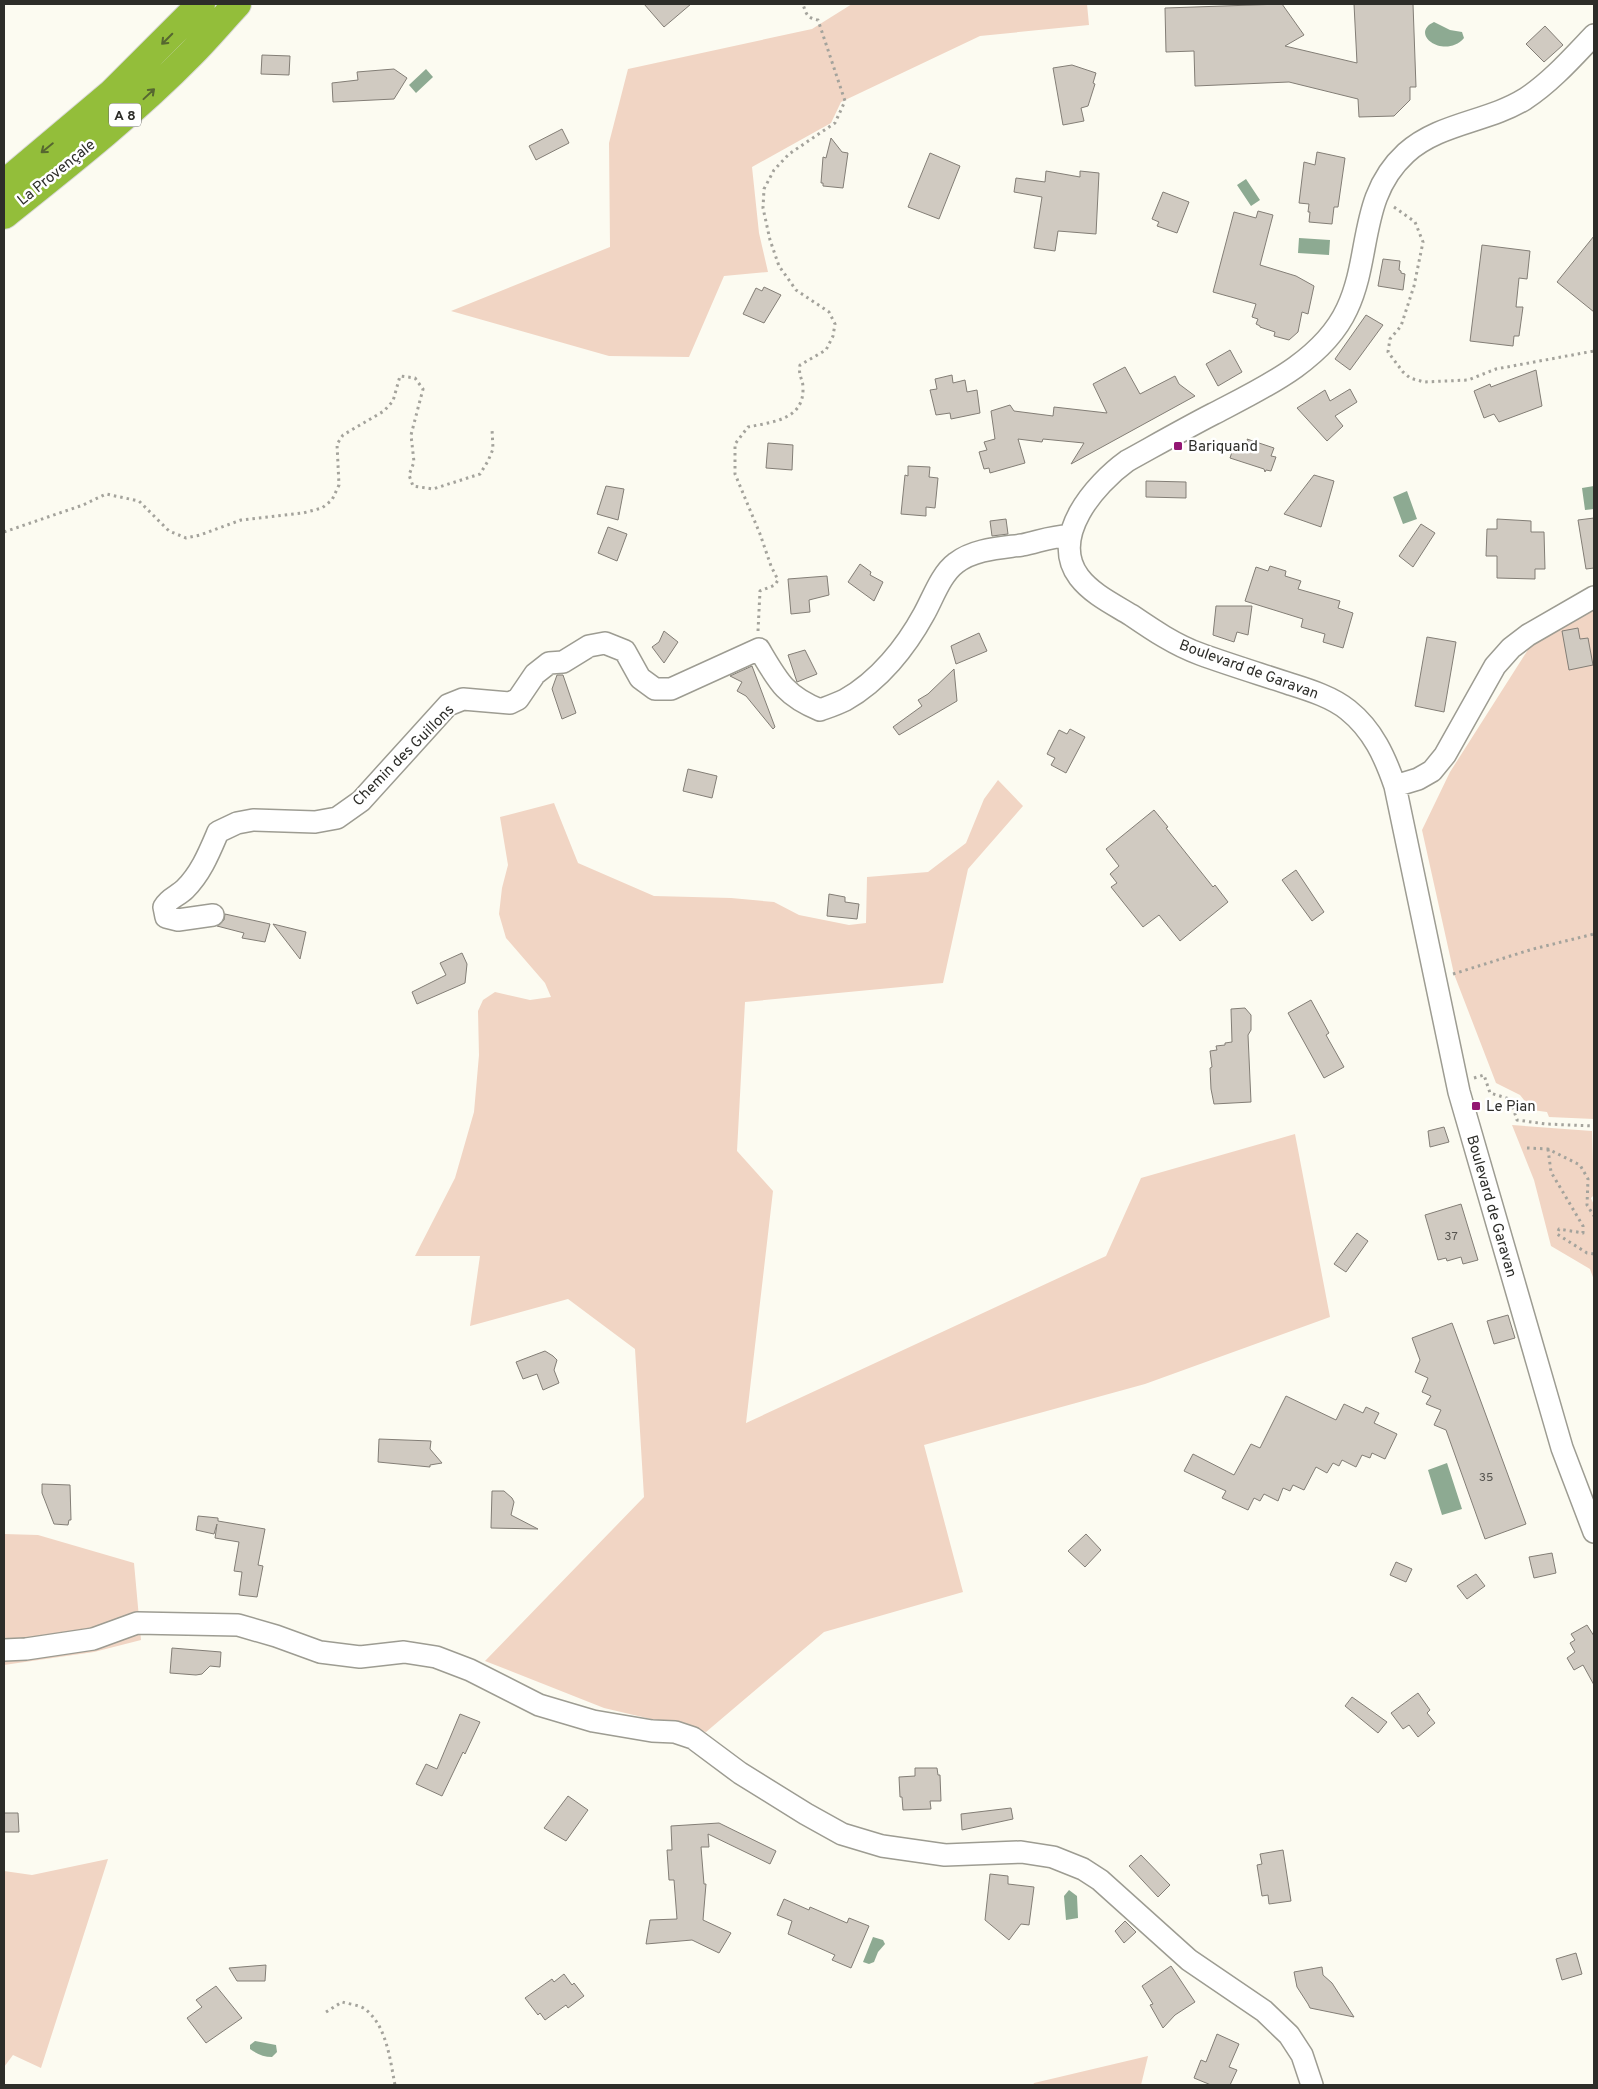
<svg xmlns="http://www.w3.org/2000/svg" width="1598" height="2089" font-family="Overpass,sans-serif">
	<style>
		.green { fill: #f1d5c4 }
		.water { fill: #8daa92 }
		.building { fill: #d0cac1; stroke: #837e76 }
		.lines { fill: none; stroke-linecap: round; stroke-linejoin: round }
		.minor-casing { stroke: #9d9c92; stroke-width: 24 }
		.highway-casing { stroke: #d9d9d8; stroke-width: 30 }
		.path { stroke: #a4a39c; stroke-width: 3; stroke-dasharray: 2.5 4; stroke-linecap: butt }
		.minor { stroke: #fff; stroke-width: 21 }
		.highway { stroke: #93be3a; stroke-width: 28 }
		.oneway { stroke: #566730 }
		.poi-dot { fill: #931773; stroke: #fff; stroke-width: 2 }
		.labels { text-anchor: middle; stroke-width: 5; stroke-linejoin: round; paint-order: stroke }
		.number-label { font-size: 12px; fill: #56544f }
		.shield { fill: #fff; stroke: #6c6c69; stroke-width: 1 }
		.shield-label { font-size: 14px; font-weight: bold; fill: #2d2d29 }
		.street-label { font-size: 15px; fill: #2d2d29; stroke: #fff }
		.poi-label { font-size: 15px; fill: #2d2d29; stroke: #fff; text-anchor: start }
	</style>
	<rect width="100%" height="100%" fill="#fcfbf1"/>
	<path class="green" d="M852 4H1087L1089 25 980 36 841 102 831 123 752 167 759 233 768 272 724 276 689 357 609 356 451 311 610 247 609 143 628 69 812 29Z
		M1594 607V1119L1549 1117 1547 1112 1532 1110 1520 1095 1496 1083 1454 974 1422 830 1450 772 1531 645Z
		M998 780 1023 806 968 869 943 983 745 1002 737 1151 773 1191 746 1423 1106 1256 1141 1178 1295 1134 1330 1317 1145 1384 924 1445 963 1592 824 1632 706 1732 604 1708 485 1661 644 1497 635 1349 568 1299 470 1326 480 1256H415L455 1178 474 1112 479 1055 478 1011 483 1000 495 992 530 1000 551 997 545 983 506 938 499 914 502 888 508 865 500 817 554 803 578 863 654 896 731 898 774 902 799 915 849 925 866 923 867 877 928 872 966 843 984 799Z
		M1512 1125 1592 1131 1594 1195 1591 1198 1594 1205V1280L1590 1269 1551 1246 1534 1180Z
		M4 1534 38 1535 134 1563 141 1640 94 1652 4 1665Z
		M108 1859 41 2068 13 2055 4 2067V1871L32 1875Z
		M1148 2056 1141 2085H1033L1034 2083Z"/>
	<path class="water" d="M1434 22 1450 30 1462 32 1464 38C1445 60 1408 34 1434 22Z
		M426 69 433 77 416 93 409 85Z
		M1246 179 1260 200 1251 206 1237 185Z
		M1299 238 1330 240 1329 255 1298 253Z
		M1594 486V509L1585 510 1582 488Z
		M1407 491 1417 519 1403 524 1393 497Z
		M1447 1463 1462 1509 1442 1515 1428 1470Z
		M1069 1890 1077 1896 1078 1918 1066 1920 1064 1896Z
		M873 1937 883 1940 885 1944 878 1952 874 1962 869 1964 863 1962Z
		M255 2041 276 2045 277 2052 272 2057C264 2057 257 2054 250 2049V2045Z"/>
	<path class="building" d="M644 4H691L664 27Z
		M1282 4 1304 35 1285 46 1357 63 1354 4H1413L1416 87H1410V100L1394 116 1359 117 1358 99 1289 82 1195 86 1194 51 1166 52 1165 8Z
		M1545 26 1563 45 1544 62 1526 44Z
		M262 55 290 56 289 75 261 74Z
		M1072 65 1096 73 1093 83 1095 84 1088 106 1081 108 1084 121 1063 125 1053 68Z
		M394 69 407 78 394 99 333 102 332 83 358 80 357 72Z
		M562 129 569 143 536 160 529 146Z
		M831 138 842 152 848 153 843 188 823 186V183H821L823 157 826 158Z
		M1317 152 1345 158 1338 207H1334L1332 224 1309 222 1310 212H1308L1309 204 1299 203 1304 162 1315 165Z
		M930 153 960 166 939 219 908 207Z
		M1046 171 1080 177V171L1099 173 1096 234 1058 231 1055 251 1034 248 1042 197 1014 192 1016 178 1045 182Z
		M1163 192 1189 202 1177 233 1157 226 1159 222 1152 219Z
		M1258 211 1273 215 1260 265 1296 276 1314 286 1308 314 1302 312 1298 332 1289 340 1274 336 1275 332 1260 327V326L1256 324 1258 319 1252 317 1256 304 1213 292 1234 212 1256 218Z
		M1594 236V312L1557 282Z
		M1482 245 1530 251 1527 279 1519 278 1516 307H1523L1519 336H1514L1513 346 1470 341Z
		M1383 259 1400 261 1399 270 1401 271V273L1405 274 1403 290 1378 286Z
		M764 287 781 295 764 323 743 314 756 288 762 291Z
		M1366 315 1383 325 1350 370 1335 359Z
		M1230 350 1242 372 1218 386 1206 364Z
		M1125 367 1140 394 1175 376 1179 384 1195 396 1071 464 1084 443 1043 439 1042 442 1018 439 1025 463 990 473 989 468 984 469 979 452 987 450 984 442 995 439 991 411 1010 405 1014 411 1053 416 1054 407 1107 413 1093 384Z
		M1536 370 1542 406 1499 422 1494 414 1484 418 1474 391 1490 384 1491 387Z
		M952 375 953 383 965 380 967 392 977 390 980 413 951 419 950 413 936 415 930 390 937 389 935 379Z
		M1350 389 1357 402 1335 416 1343 426 1327 441 1297 408 1325 390 1330 401Z
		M1247 439 1274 448 1271 456 1276 457 1271 471 1266 470 1265 472 1264 469 1230 458 1235 443 1248 447 1249 443Z
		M768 443 793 445 792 470 766 468Z
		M908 466 930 467 929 477 938 478 935 508 926 507V516L901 514 905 475 908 476Z
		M1314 475 1334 481 1321 527 1284 514Z
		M1146 481 1186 482V498L1146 497Z
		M606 486 624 489 618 520 597 514Z
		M1594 518V568L1586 569 1578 520Z
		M1006 519 1008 534 992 536 990 521Z
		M1497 519 1531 521V532H1544L1545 569H1535V579L1497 578V556H1486L1487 529H1497Z
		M1421 524 1435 533 1413 567 1399 556Z
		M608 527 627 534 617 561 598 553Z
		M860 564 871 572 870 575 883 582 874 601 848 582Z
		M1270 566 1286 571 1285 576 1301 581 1298 589 1340 601 1338 608 1353 613 1343 648 1323 642 1325 634 1301 627 1303 619 1245 601 1256 567 1268 571Z
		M827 576 829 595 809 600 810 612 791 614 788 579Z
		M1216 606H1252L1248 635 1237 632 1234 642 1213 635Z
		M1578 628 1580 639 1588 638 1593 665 1569 670 1562 631Z
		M664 631 678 642 664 663 652 647 659 642Z
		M979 633 987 651 956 664 951 646Z
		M1427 637 1456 642 1444 712 1415 706Z
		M805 650 817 674 797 682 788 655Z
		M752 666 775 727 773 729 746 696 737 691 742 682 730 676Z
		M954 669 957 701 899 735 893 727 922 706 918 700 928 694Z
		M557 675H563L576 713 562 719 552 689Z
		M1070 729 1085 737 1066 773 1051 765 1055 758 1047 754 1059 730 1067 734Z
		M688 769 717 776 712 798 683 791Z
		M1154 810 1168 827 1166 828 1213 887 1215 885 1228 902 1180 941 1159 915 1143 927 1111 887 1117 883 1110 874 1119 866 1106 849Z
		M1296 870 1324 912 1312 921 1282 880Z
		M829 894 845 897V902L859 904 857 919 827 916Z
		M225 914 270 924 265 942 242 938 244 933 217 926 224 920Z
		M273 924 306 932 300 959Z
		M462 953 467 964 465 983 417 1004 412 992 446 975 440 963Z
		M1311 1000 1329 1033 1326 1035 1344 1067 1324 1078 1288 1013Z
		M1245 1008 1251 1015V1030L1248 1035 1251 1102 1214 1104 1211 1089 1210 1068 1212 1067 1210 1051 1217 1050 1216 1046 1225 1045V1043L1232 1042 1231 1009Z
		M1444 1127 1449 1142 1430 1147 1428 1131Z
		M1461 1204 1478 1260 1463 1264 1461 1257 1447 1261 1446 1258 1438 1260 1425 1215Z
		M1357 1233 1368 1241 1346 1272 1334 1264Z
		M1508 1315 1515 1338 1494 1344 1487 1321Z
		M1452 1323 1526 1524 1485 1539 1446 1430 1434 1425 1441 1410 1426 1404 1431 1396 1422 1392 1428 1378 1415 1372 1420 1360 1412 1338Z
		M545 1351 553 1356 557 1360 554 1370 559 1383 543 1390 537 1374 523 1379 516 1362Z
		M1286 1396 1336 1420 1344 1404 1363 1413 1366 1407 1379 1413 1374 1423 1397 1434 1385 1459 1372 1453 1370 1458 1362 1455 1356 1467 1342 1460 1339 1466 1333 1463 1327 1473 1316 1467 1304 1490 1293 1485 1290 1491 1283 1488 1278 1501 1264 1494 1260 1501 1254 1498 1248 1510 1222 1498 1226 1491 1184 1471 1193 1454 1234 1475 1251 1444 1260 1448Z
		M379 1439 431 1441 430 1449 442 1463 430 1465V1467L378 1462Z
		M42 1484 70 1485 71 1520H69L68 1525 54 1524 42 1493Z
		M492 1491H504L512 1498 514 1502 511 1515 538 1529 491 1528Z
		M198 1516 218 1518V1521L265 1529 258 1565 263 1566 257 1597 239 1595 242 1572 234 1571 239 1542 215 1538 217 1524 214 1534 196 1530Z
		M1086 1534 1101 1550 1085 1567 1068 1551Z
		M1552 1553 1556 1573 1534 1578 1529 1557Z
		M1396 1562 1412 1569 1406 1582 1390 1575Z
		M1476 1574 1485 1586 1467 1599 1457 1586Z
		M1587 1625 1594 1636V1685L1583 1665 1574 1670 1567 1658 1575 1652 1570 1643 1575 1640 1571 1634Z
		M172 1648 221 1652 220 1667 210 1666 202 1674 196 1675 170 1673Z
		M1418 1693 1430 1710 1427 1713 1435 1723 1418 1737 1409 1725 1403 1729 1391 1713Z
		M1352 1697 1387 1722 1378 1733 1345 1706Z
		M460 1714 480 1722 465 1754 463 1752 442 1796 416 1784 426 1764 437 1769Z
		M915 1768H937L938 1775H940L941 1801H930L931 1809 903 1810 902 1797H900L899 1777 915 1776Z
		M568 1796 588 1810 566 1841 544 1828Z
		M1011 1808 1013 1819 962 1830 961 1814Z
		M4 1813H18L19 1832H4Z
		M719 1823 776 1851 770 1864 708 1834 709 1847H701L704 1884H706L703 1920 731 1933 719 1953 692 1940 646 1944 650 1920 677 1919 674 1880H669L667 1850H672L671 1826Z
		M1283 1850 1291 1901 1269 1904 1268 1895 1262 1896 1257 1865 1262 1864 1260 1854Z
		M1141 1855 1170 1885 1158 1897 1129 1866Z
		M990 1874 1008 1876V1884L1034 1887 1029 1925 1021 1924 1009 1940 985 1920Z
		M784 1899 809 1910 810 1907 847 1923 849 1918 869 1926 851 1968 832 1960 835 1955 788 1934 792 1921 777 1915Z
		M1125 1921 1136 1932 1124 1943 1115 1931Z
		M1576 1953 1582 1974 1562 1980 1556 1959Z
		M266 1965 265 1981H237L229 1968Z
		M1171 1966 1195 2002 1175 2015 1163 2028 1150 2005 1153 2004 1142 1986Z
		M1322 1967 1323 1975 1332 1983 1354 2017 1310 2008 1308 2004 1297 1987 1294 1972Z
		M564 1974 572 1985 574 1983 584 1996 568 2008 566 2005 545 2020 540 2013 538 2015 525 1998 552 1979 554 1982Z
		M216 1986 242 2018 206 2043 187 2018 202 2007 196 2000Z
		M1217 2034 1239 2044 1229 2067 1237 2070 1230 2085H1211L1194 2078 1201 2060 1206 2062Z"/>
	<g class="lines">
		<g class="minor-casing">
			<path id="minor" d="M1594 35C1573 57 1551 82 1525 99 1488 122 1439 123 1406 153 1358 197 1372 256 1347 309 1323 361 1261 389 1213 414 1184 429 1156 445 1127 461 1095 484 1049 537 1079 577 1092 594 1113 604 1131 615 1153 630 1175 645 1200 654 1230 665 1260 674 1290 684 1309 690 1332 697 1348 710 1373 730 1385 757 1395 786L1459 1092 1562 1448 1594 1532
				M1395 786 1418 779 1432 771 1445 755 1495 666 1511 648 1528 635 1594 597
				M213 915 178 920 166 917 164 907C169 898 178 896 185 889 201 873 209 853 218 832L237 823 253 820 315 822 337 818 361 801 448 705 463 699 510 703 518 699 535 674 549 663 563 662 589 646 605 643 625 651 640 678 655 689H671L759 649C778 681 785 696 820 710 828 707 837 704 845 700 879 681 906 647 924 614 933 598 941 574 956 563 974 549 1000 548 1022 545 1038 542 1054 535 1070 536
				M4 1650 26 1649 93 1639 137 1623 238 1625 276 1636 320 1652 360 1657 404 1652 436 1657 470 1670 539 1705 593 1721 652 1731 675 1732 693 1738 740 1773 806 1814 842 1834 882 1846 945 1855 1021 1852 1053 1857 1083 1869 1100 1880 1189 1960 1264 2011 1289 2035 1302 2055 1312 2085"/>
		</g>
		<g class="highway-casing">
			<path id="highway" d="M4 184 112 93 201 4
				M4 215C68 164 133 113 191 54 207 38 222 20 237 4"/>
		</g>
		<path class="path" d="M1394 207 1415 222 1423 242 1414 286 1401 326 1390 339 1388 352 1403 372 1410 378 1424 382 1468 380 1496 369 1594 351
			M4 532 83 505 106 494 139 501 169 531 186 538 200 535 241 520 303 513 322 508 332 500 339 485 337 444 343 435 384 411 393 401 400 376 415 378 423 389 411 435 414 462 409 475 413 486 433 489 480 474 488 461 493 449 492 429
			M758 631 760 591 775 585 778 580 771 566 760 534 735 474V444L748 427C772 422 804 420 803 388 803 378 798 377 800 365L826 350 833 336 835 324 829 312 796 290 779 266 770 240 763 208 764 189 774 170 789 154 835 123 845 101 818 20C807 18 806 14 803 4
			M1453 974 1533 949 1594 934
			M1474 1078 1484 1075 1490 1093 1510 1099 1517 1120 1546 1124 1594 1126
			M1527 1148 1548 1149 1580 1165 1588 1179 1587 1205 1594 1216
			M1548 1149 1551 1172 1583 1226V1233L1559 1229 1557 1234 1587 1253 1594 1254
			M326 2012 342 2002C349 2004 359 2005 365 2009 387 2026 390 2060 395 2085"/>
		<use href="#minor" class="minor"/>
		<use href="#highway" class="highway"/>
	</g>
	<defs><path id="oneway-shaft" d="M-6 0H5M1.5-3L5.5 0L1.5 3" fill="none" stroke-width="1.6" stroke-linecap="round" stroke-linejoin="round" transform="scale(1.25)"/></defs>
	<g class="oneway">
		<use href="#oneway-shaft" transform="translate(167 39) rotate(135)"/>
		<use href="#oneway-shaft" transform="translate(149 94) rotate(-43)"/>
		<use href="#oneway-shaft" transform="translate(47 148) rotate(141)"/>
	</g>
	<g class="poi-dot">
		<rect x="1173" y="441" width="10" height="10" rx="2.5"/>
		<rect x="1471" y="1101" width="10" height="10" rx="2.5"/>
	</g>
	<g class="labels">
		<g class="number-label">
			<text x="1451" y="1240">37</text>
			<text x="1486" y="1481">35</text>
		</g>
		<rect class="shield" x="109" y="103.5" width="32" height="23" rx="4"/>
		<g class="shield-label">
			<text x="125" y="120">A 8</text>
		</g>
		<g class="street-label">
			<text transform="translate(56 172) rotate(-39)" y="5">La Provençale</text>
			<text transform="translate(1249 669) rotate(20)" y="5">Boulevard de Garavan</text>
			<text transform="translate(403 755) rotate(-45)" y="5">Chemin des Guillons</text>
			<text transform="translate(1492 1206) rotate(74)" y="5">Boulevard de Garavan</text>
		</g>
		<g class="poi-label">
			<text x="1188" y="451">Bariquand</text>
			<text x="1486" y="1111">Le Pian</text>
		</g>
	</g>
	<rect width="1598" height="2089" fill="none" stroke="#2d2d29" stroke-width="10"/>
</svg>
